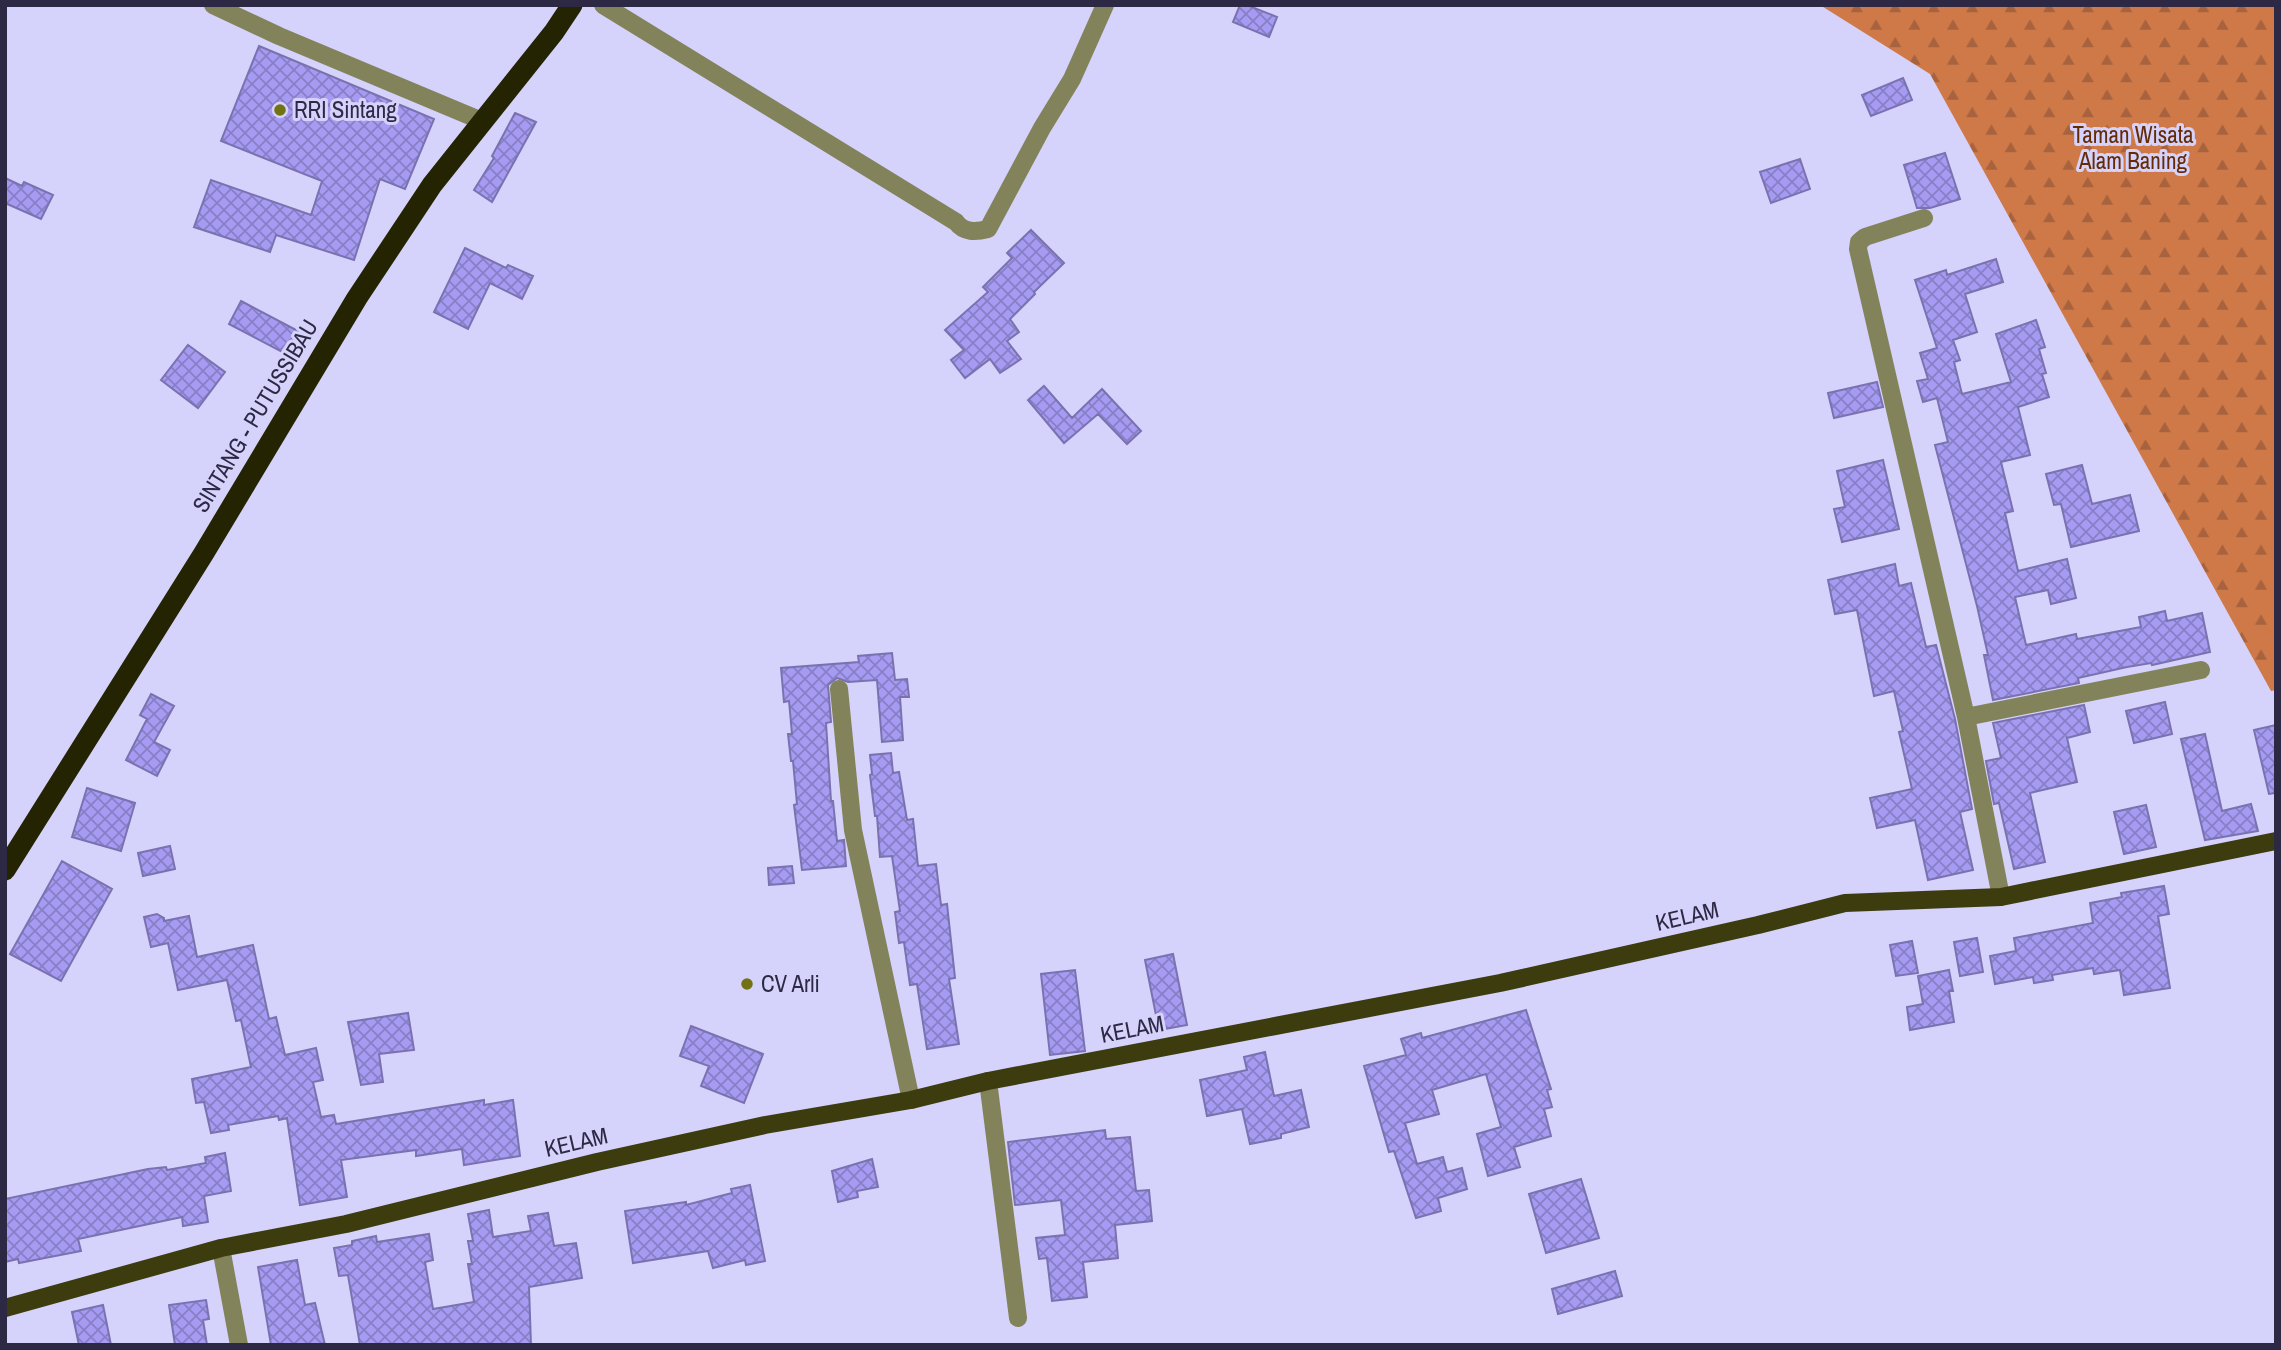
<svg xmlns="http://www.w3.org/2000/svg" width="2281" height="1350" font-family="'Archivo Narrow',sans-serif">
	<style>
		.forest { fill: url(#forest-firs) }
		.building { fill: url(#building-cross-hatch); stroke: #7a72b0; stroke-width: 2 }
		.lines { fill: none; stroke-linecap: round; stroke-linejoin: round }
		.minor { stroke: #82835b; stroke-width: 18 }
		.major { stroke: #3c3c0f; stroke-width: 18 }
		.highway { stroke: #242403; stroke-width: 21 }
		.poi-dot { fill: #727215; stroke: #d5d2fb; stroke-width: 2.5 }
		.labels { text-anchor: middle; stroke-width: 6; stroke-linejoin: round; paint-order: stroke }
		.poi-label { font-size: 23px; fill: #2d2944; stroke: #d5d2fb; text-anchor: start }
		.park-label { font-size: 23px; fill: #642c06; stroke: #d5d2fb }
		.street-label { font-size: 23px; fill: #2d2944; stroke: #d5d2fb }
	</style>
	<defs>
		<pattern id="forest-firs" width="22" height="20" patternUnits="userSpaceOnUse" patternTransform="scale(1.75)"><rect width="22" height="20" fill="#cf7948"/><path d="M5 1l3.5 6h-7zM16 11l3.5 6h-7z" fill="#a8633e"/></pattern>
		<pattern id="building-cross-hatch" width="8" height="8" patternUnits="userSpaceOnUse" patternTransform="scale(1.75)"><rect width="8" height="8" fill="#a69bf2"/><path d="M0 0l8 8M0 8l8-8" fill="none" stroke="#887ec6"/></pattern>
	</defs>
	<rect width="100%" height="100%" fill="#d5d2fb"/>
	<path class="forest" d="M1820 5H2276V690L2271 691 1930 74Z"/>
	<path class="building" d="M1240 5H1247L1277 17 1269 37 1233 22Z
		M259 46 434 119 405 189 380 179 354 260 276 235 270 252 194 227 211 180 311 215 322 181 221 141Z
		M1903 78 1912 100 1871 116 1862 95Z
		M515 113 536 122 492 202 474 190 494 158 492 156Z
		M1945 153 1960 199 1930 208H1917L1904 165Z
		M1800 159 1810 189 1771 203 1760 172Z
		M5 178 22 186 24 182 53 195 41 219 5 203Z
		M1031 230 1064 263 1034 292 1035 294 1010 319 1019 332 1007 341 1021 359 1000 373 990 359 965 378 951 360 964 350 945 330 988 292 983 287 1012 258 1007 253Z
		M465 248 506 268 508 265 533 276 522 299 490 283 468 329 434 312Z
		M1996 259 2003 282 1965 294 1977 332 1953 340 1960 360 1954 362 1962 394 2011 382 1996 334 2036 320 2045 347 2039 349 2046 373 2042 374 2049 397 2018 407 2030 455 2001 462 2013 511 2005 513 2018 571 2067 559 2076 598 2051 604 2048 590 2015 597 2026 645 2076 634 2077 639 2141 627 2139 617 2165 611 2167 621 2202 613 2210 652 2152 665 2151 663 2127 667 2078 678 2079 683 1993 700 1984 655H1988L1977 606 1935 445 1948 442 1937 398 1923 402 1917 381 1928 379 1920 353 1937 348 1915 280 1946 270 1947 275Z
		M241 301 298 331 286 354 229 324Z
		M188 345 225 372 198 408 161 380Z
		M1877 382 1883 407 1834 418 1828 393Z
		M1044 386 1072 418 1102 389 1141 431 1127 444 1098 414 1064 443 1028 400Z
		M1883 460 1899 529 1842 542 1834 509 1845 507 1837 471Z
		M2082 465 2092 504 2130 495 2139 531 2071 547 2061 504 2054 505 2046 474Z
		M1895 564 1899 586 1911 583 1926 647 1936 645 1955 719 1972 809 1960 812 1973 870 1928 880 1915 820 1877 828 1870 798 1912 789 1899 732 1903 731 1894 691 1874 696 1857 610 1835 614 1828 580Z
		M892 653 895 680 907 679 909 697H900L903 740 882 742 877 680 848 682 837 678 828 685 831 722 826 723 831 801H833L837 841 844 840 846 866 802 870 794 805 797 804 793 761H791L788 734H792L789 701 784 702 781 668 859 662 858 656Z
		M151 694 174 706 154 742 170 750 157 776 126 760 147 719 140 715Z
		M2165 702 2172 734 2134 743 2126 711Z
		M2084 705 2090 732 2067 738 2077 782 2030 793 2045 862 2014 869 1999 803 1994 804 1986 761 2001 758 1993 723Z
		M2276 725V793L2269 794 2254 730Z
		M2205 734 2222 811 2251 804 2258 831 2205 840 2181 739Z
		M891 753 893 773 899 772 907 820 913 819 918 866 936 864 941 905 947 904 955 978 949 979 959 1044 927 1049 917 984 910 985 904 942 899 943 895 912 900 911 892 856 880 857 877 816H875L870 775 872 774 870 755Z
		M87 788 135 803 121 851 72 837Z
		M2146 805 2156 847 2124 854 2114 812Z
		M170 846 175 869 143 876 138 853Z
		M62 861 112 889 61 981 10 954Z
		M792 866 794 883 769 885 768 868Z
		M2164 886 2169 914 2158 916 2170 988 2124 995 2120 970 2094 974 2093 968 2052 975 2053 980 2034 983 2033 977 1995 984 1990 956 2016 951 2014 938 2093 923 2090 903 2122 897 2121 893Z
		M157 914 164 918V921L189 916 197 957 253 945 269 1019 276 1017 285 1055 316 1048 323 1080 313 1082 321 1117 334 1115 336 1124 484 1100V1105L513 1100 520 1156 464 1165 462 1149 416 1156V1150L341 1160 347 1197 300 1205 287 1118 279 1120 278 1116 228 1125 229 1130 211 1133 204 1102 196 1103 192 1079 251 1067 241 1020 236 1021 227 980 178 990 168 943 151 947 144 917Z
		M1977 938 1983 972 1960 976 1954 942Z
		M1912 941 1918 973 1896 976 1890 945Z
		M1173 954 1187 1025 1159 1030 1145 960Z
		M1075 970 1085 1051 1050 1055 1041 974Z
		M1949 970 1953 991H1949L1954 1022 1910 1030 1907 1007 1923 1004 1918 976Z
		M1526 1010 1551 1089 1547 1090 1552 1107 1544 1109 1551 1136 1514 1147 1520 1167 1488 1176 1477 1134 1501 1127 1486 1074 1432 1090 1439 1114 1405 1123 1417 1164 1443 1157 1447 1172 1462 1168 1467 1189 1438 1198 1441 1211 1416 1218 1394 1151 1389 1152 1364 1066 1406 1055 1401 1039 1421 1033 1422 1038Z
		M408 1013 414 1050 379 1054 383 1082 361 1085 348 1022Z
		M691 1026 763 1054 744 1103 701 1086 709 1066 680 1056Z
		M1265 1052 1274 1096 1301 1090 1309 1127 1281 1134V1138L1250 1144 1242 1109 1207 1116 1200 1080 1247 1070 1244 1057Z
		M1105 1130 1106 1139 1130 1137 1136 1191 1149 1190 1152 1221 1115 1225 1118 1258 1083 1262 1087 1297 1052 1301 1047 1258 1039 1259 1036 1238 1065 1235 1061 1200 1015 1205 1008 1142Z
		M225 1153 231 1191 204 1196 208 1222 183 1226 182 1217 78 1239 81 1251 19 1263 18 1259 5 1262V1199L148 1169 166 1167 167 1170 206 1163 205 1157Z
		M872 1159 878 1187 857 1191 858 1197 838 1202 832 1171Z
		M1581 1179 1599 1238 1546 1253 1529 1194Z
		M750 1185 765 1261 746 1265 745 1260 713 1268 708 1251 633 1263 625 1211 686 1202V1205L732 1193 731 1189Z
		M489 1210 493 1237 531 1231 528 1216 548 1213 554 1246 576 1243 582 1278 529 1287 531 1345H360L348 1275 339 1276 334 1248 352 1245V1241L376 1236 377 1242 429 1234 433 1260 425 1262 433 1309 474 1302 468 1264H472L468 1241H473L468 1214Z
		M297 1260 305 1305 315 1303 325 1345H271L258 1267Z
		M1615 1271 1622 1296 1558 1314 1552 1289Z
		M206 1300 209 1319 203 1320 207 1345H175L169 1305Z
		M103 1305 111 1345H79L72 1312Z"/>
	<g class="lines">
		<path class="minor" d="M213 5 279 36 482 121
			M603 5 956 222C964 233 976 232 988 229L1042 128 1072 79 1105 5
			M1924 218 1865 237 1859 242 1858 249 1966 717 2001 897
			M839 689 853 830 911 1100
			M1966 717 2201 670
			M988 1081 1018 1318
			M221 1248 239 1345"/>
		<path class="major" d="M5 1308 221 1248 346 1224 597 1162 765 1125 911 1100 988 1081 1500 983 1758 925 1845 903 2001 897 2276 841"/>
		<path class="highway" d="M5 870 204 553 357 298 432 185 554 32 572 5"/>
	</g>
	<g class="poi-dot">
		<circle cx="280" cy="110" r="7"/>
		<circle cx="747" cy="984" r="7"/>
	</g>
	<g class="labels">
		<g class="poi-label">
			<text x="294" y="118">RRI Sintang</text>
			<text x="761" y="992">CV Arli</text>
		</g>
		<g class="park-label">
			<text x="2133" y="143">Taman Wisata<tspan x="2133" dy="26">Alam Baning</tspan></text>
		</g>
		<g class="street-label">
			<text transform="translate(255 416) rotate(-59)" y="8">SINTANG - PUTUSSIBAU</text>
			<text transform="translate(1687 916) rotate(-13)" y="8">KELAM</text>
			<text transform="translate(1132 1029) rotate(-11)" y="8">KELAM</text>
			<text transform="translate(576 1142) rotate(-13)" y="8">KELAM</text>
		</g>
	</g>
	<rect width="2281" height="1350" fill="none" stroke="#2d2944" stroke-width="14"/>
</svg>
